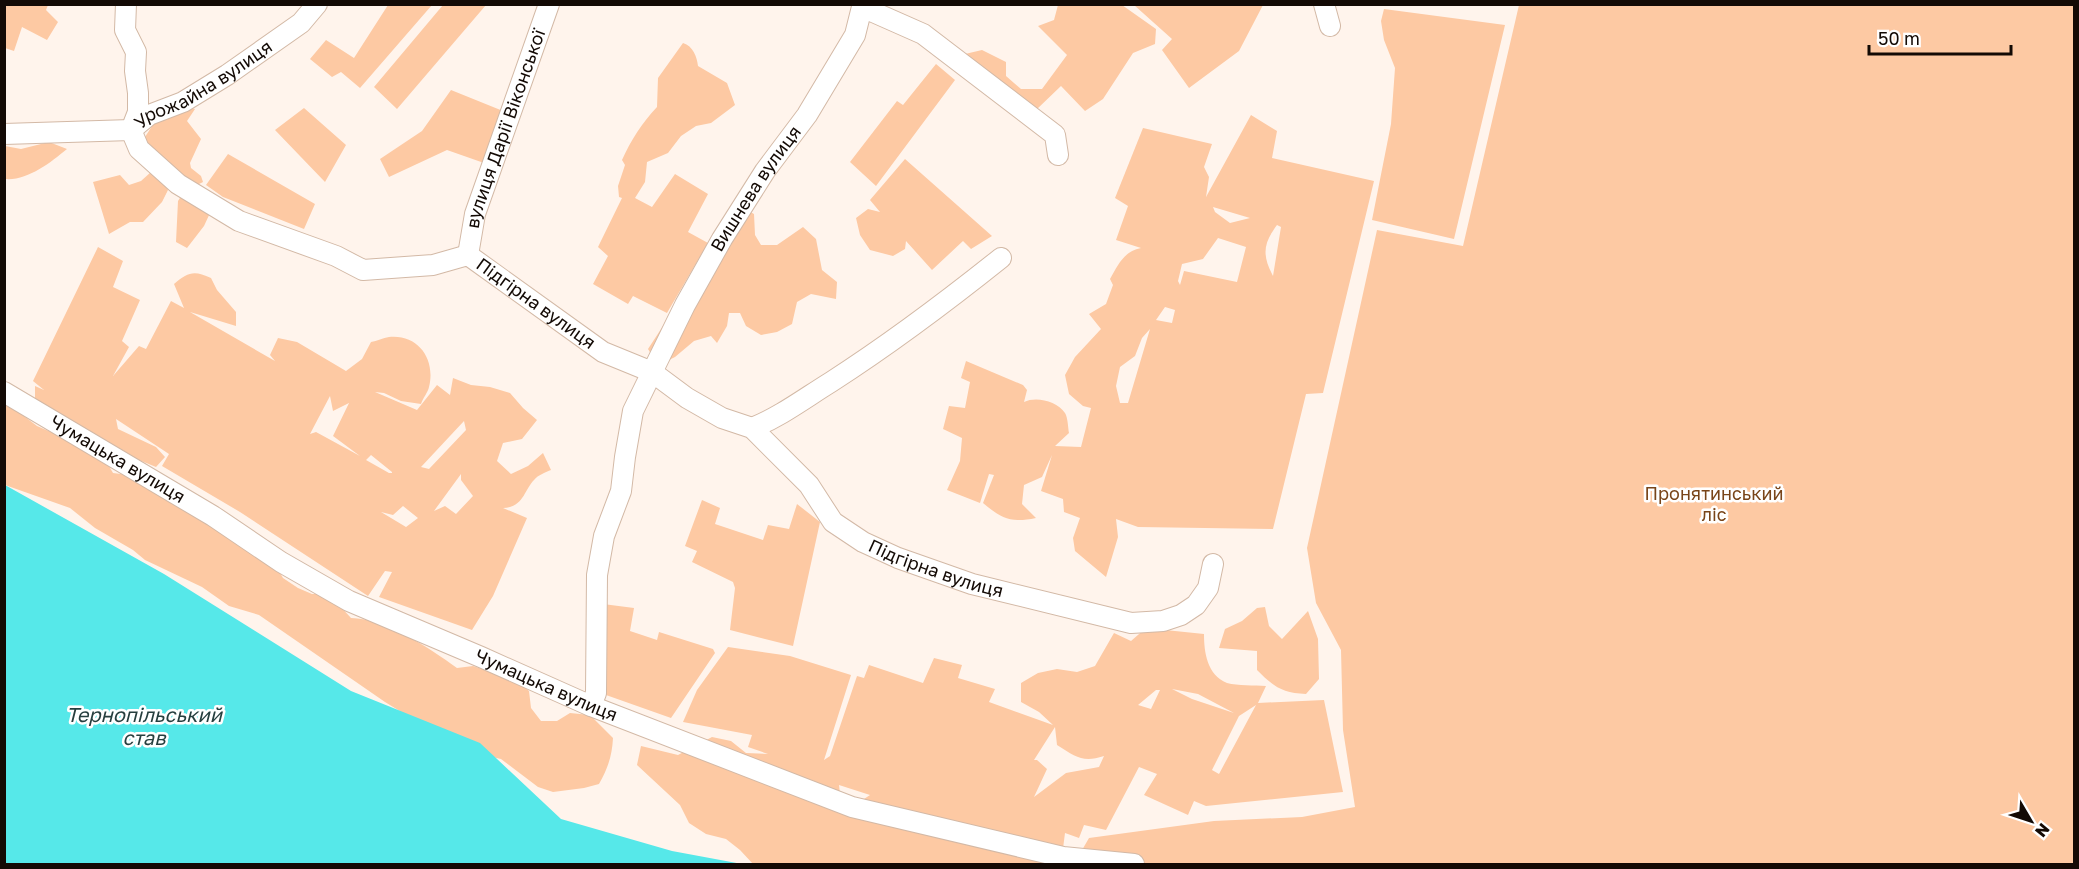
<svg xmlns="http://www.w3.org/2000/svg" width="2079" height="869" font-family="'Golos Text',sans-serif">
	<style>
		.green { fill: #fdc9a3; fill-rule: evenodd }
		.water { fill: #56e8e9 }
		.lines { fill: none; stroke-linecap: round; stroke-linejoin: round }
		.minor-casing { stroke: #d3b9a6; stroke-width: 22 }
		.minor { stroke: #fff; stroke-width: 20 }
		.labels { text-anchor: middle; stroke-width: 5; stroke-linejoin: round; paint-order: stroke }
		.street-label { font-size: 18px; fill: #130a05; stroke: #fff }
		.park-label { font-size: 18px; fill: #794519; stroke: #fff }
		.water-label { font-size: 20px; font-style: italic; fill: #263f3f; stroke: #fff }
	</style>
	<rect width="100%" height="100%" fill="#fff4ec"/>
	<path class="green" d="M5 4 48 5 46 10 58 22 47 40 22 27 14 51 5 48Z
		M388 5H432L360 88 341 72 332 77 310 59 326 40 354 58Z
		M443 5H486L397 109 374 87Z
		M1058 5H1122L1156 29 1155 44 1133 53 1103 99 1085 111 1061 86 1036 110 965 54 982 50 1006 62V76L1021 89H1042L1067 55 1038 26 1054 20Z
		M1134 5H1263L1239 51 1189 88 1162 50 1172 39Z
		M1519 5H2074V864H1074L1089 838 1214 821 1302 817 1355 807 1343 730 1341 650 1316 603 1307 548 1377 230 1463 246Z
		M1384 9 1505 25 1454 239 1372 220 1391 124 1395 68 1384 40 1381 21Z
		M683 43C693 46 697 57 698 66L727 83 735 105 711 123 696 126 681 136 668 153 647 162 645 182 635 198 652 207 675 174 708 194 688 232 708 243 667 313 633 296 628 304 593 284 608 256 598 247 622 198 619 197 618 186 625 165 622 160C631 140 642 123 657 107L658 78Z
		M936 64 955 80 876 186 850 162 897 101 903 105Z
		M451 90 503 111 484 163 447 150 389 177 380 159 422 131Z
		M182 105 195 109 187 121 201 139 190 163 191 168 201 176 203 182 191 188 143 140 158 117Z
		M304 108 346 145 325 182 275 130Z
		M1251 115 1277 131 1272 158 1374 181 1323 393 1306 394 1273 529 1138 527 1116 519 1118 537 1106 577 1075 551 1073 538 1080 518 1064 512 1063 499 1041 491 1052 455 1042 477 1024 485 1022 504 1036 518C1011 523 1002 519 983 503L994 475 989 474 980 503 947 490 960 461 962 438 943 429 949 406 965 408 970 382 961 378 966 361 1023 385 1027 390 1024 402C1036 396 1057 401 1065 413 1068 418 1068 428 1069 433L1055 446 1081 447 1091 408 1083 406 1069 394 1065 375 1075 357 1101 329 1089 314 1106 304 1113 285 1110 279C1118 265 1124 251 1141 248L1116 240 1128 206 1115 198 1143 128 1212 144 1204 167 1209 177 1206 197ZM1213 207 1250 218 1230 223 1215 212ZM1277 225 1281 227 1273 276C1262 255 1263 244 1277 225ZM1218 238 1246 247 1237 282 1184 271 1180 285 1178 281 1182 264 1203 259ZM1165 307 1175 310 1172 323 1156 320ZM1150 329 1128 403H1120L1116 386 1120 367 1135 356 1142 338Z
		M49 142 67 149C50 163 27 181 5 179V146L21 149Z
		M228 154 315 204 304 229 223 197 206 185Z
		M905 159 992 236 971 249 963 241 932 270 906 241 905 249 893 256 870 250 860 235 856 218 868 209 880 212 870 200Z
		M151 172 163 177 168 190 162 202 143 222H130L109 234 93 182 120 175 129 185 141 181Z
		M185 190 210 213 204 226 187 248 176 242 178 201Z
		M736 204 754 214 755 235 761 245H777L803 227 816 239 822 270 837 282 836 299 811 294 797 302 792 324 777 332 761 335 746 326 740 313H729L727 326 717 343 711 336 694 341 675 357 663 363 654 359 648 349 663 326 672 309 677 308Z
		M98 247 123 261 113 287 140 300 122 341 129 347 113 376 139 346 146 349 171 301 184 308 174 284C188 272 194 270 211 278L217 290 236 312V326L190 312 275 361 270 355 278 338 297 342 346 371 362 359 371 342C377 341 383 338 389 337 418 334 436 359 429 387 428 392 423 398 421 404L401 401 384 393 375 392 417 410 437 385 450 395 453 378 471 385 490 387 510 393 523 408 537 420 522 439 503 443 497 461 511 474 528 466 543 453 551 470C546 472 538 475 534 480 524 490 524 507 503 508L527 518 493 596 472 630 379 597 392 572 385 571 368 596 240 512 162 466 169 454 116 419 118 429 156 447 165 457 156 467 117 451 35 400V386L44 390 33 381ZM330 396 333 411 349 403 333 436 360 456 316 432 310 434ZM464 421 466 430 429 469 421 467ZM371 455 392 472V473H389L366 460ZM461 474V480L473 496 456 514 445 506 434 511ZM403 506 418 518 406 527 381 512 393 515Z
		M4 401 37 426 53 433 85 438 98 447 113 473 145 477 266 549 283 578 298 588 312 594H329L351 618C386 619 428 647 457 668L473 666 517 681 529 691 531 708 541 721H557L570 713 590 715 613 738C612 756 608 768 599 784L584 788 553 792 538 787 501 759 465 751 385 702 259 615 229 606 202 587 145 560 133 550 95 528 70 508 5 485Z
		M702 500 720 508 715 524 763 540 768 525 789 529 797 504 820 522 793 646 730 630 735 588 733 582 692 562 697 551 685 546Z
		M603 604 634 608 630 631 657 640 659 632 713 649 715 653 671 718 606 695Z
		M1265 607 1269 626 1282 639 1308 611 1318 639 1319 679 1306 694C1282 693 1274 687 1257 670V651L1219 648 1225 629 1242 621 1257 608Z
		M1146 628 1204 634C1204 652 1207 675 1227 683 1238 686 1254 685 1266 686L1258 703 1324 700 1343 792 1206 806 1194 801 1188 815 1144 795 1157 774 1139 767 1106 830 1084 825 1079 838 1065 833 1061 864H753L740 850 726 839 706 834 689 823 680 805 637 765 641 746 678 755 712 737 731 741 746 753 768 754 748 747 752 735 683 722 697 690 728 647 790 656 851 675 824 760 830 756 857 676 864 678 869 665 923 683 934 658 962 665 958 678 995 689 989 702 1053 725 1039 712 1021 702V683L1038 673 1057 669 1077 672 1095 666 1114 633 1131 641ZM1172 689 1198 694 1234 713 1192 699ZM1156 690H1160L1151 709 1138 705ZM1256 705 1219 774 1212 770 1239 716ZM1055 727 1057 745C1076 757 1083 763 1104 756L1099 767 1066 773 1034 797 1047 769 1037 760H1034ZM839 785 870 795 858 803 840 794Z"/>
	<path class="water" d="M5 485 164 574 351 691 480 743 561 819 672 851 742 864H5Z"/>
	<g class="lines">
		<g class="minor-casing">
			<g id="minor">
				<path id="s1" d="M126 4 125 30 136 52 135 71 138 93V112L131 130 139 149 178 184 239 221 336 256 363 270 433 265 468 255 603 352 652 372 687 398 722 418 752 428 809 485 833 522 863 542 898 558 972 584 1131 623 1163 621 1181 615 1196 605 1208 588 1213 564"/>
				<path d="M1324 4 1330 26"/>
				<path id="s2" d="M4 134 131 130 149 115 183 102 227 75 301 23 317 4"/>
				<path id="s3" d="M468 255 475 214 549 4"/>
				<path id="s4" d="M4 392 213 516 281 562 349 601 481 657 591 706 852 807 1063 857 1134 864"/>
				<path d="M752 428C780 417 805 398 831 382 890 344 946 302 1001 258"/>
				<path id="s5" d="M591 706 596 693 597 575 604 536 621 491 625 457 633 411 685 305 722 239 765 171 807 115 855 35 862 7 923 34 1055 135 1058 155"/>
			</g>
		</g>
		<use href="#minor" class="minor"/>
	</g>
	<g class="labels">
		<g class="street-label">
			<text dy="6" stroke="none"><textPath href="#s2" startOffset="213">Урожайна вулиця</textPath></text>
			<text dy="6" stroke="none"><textPath href="#s3" startOffset="132">вулиця Дарії Віконської</textPath></text>
			<text dy="6" stroke="none"><textPath href="#s5" startOffset="555">Вишнева вулиця</textPath></text>
			<text dy="6" stroke="none"><textPath href="#s1" startOffset="598">Підгірна вулиця</textPath></text>
			<text dy="6" stroke="none"><textPath href="#s4" startOffset="132">Чумацька вулиця</textPath></text>
			<text dy="6" stroke="none"><textPath href="#s1" startOffset="1088">Підгірна вулиця</textPath></text>
			<text dy="6" stroke="none"><textPath href="#s4" startOffset="618">Чумацька вулиця</textPath></text>
		</g>
		<g class="park-label">
			<text x="1714" y="500">Пронятинський<tspan x="1714" dy="21">ліс</tspan></text>
		</g>
		<g class="water-label">
			<text x="144" y="722">Тернопільський<tspan x="144" dy="23">став</tspan></text>
		</g>
	</g>
	<rect width="2079" height="869" fill="none" stroke="#130a05" stroke-width="12"/>
	<g transform="translate(2031 821) rotate(129)" stroke="#ffffff" stroke-width="4.5" paint-order="stroke">
	<path d="M0-4.5L10 22L0 15L-10 22Z" fill="#130a05"/>
	<text y="-9" font-size="16" font-weight="bold" text-anchor="middle" fill="#130a05">N</text>
	</g>
	<path d="M1869 45v9h142v-9" fill="none" stroke="#130a05" stroke-width="3"/>
	<text x="1878" y="45" font-size="18" fill="#130a05" stroke="#ffffff" stroke-width="4.5" paint-order="stroke">50 m</text>
</svg>
